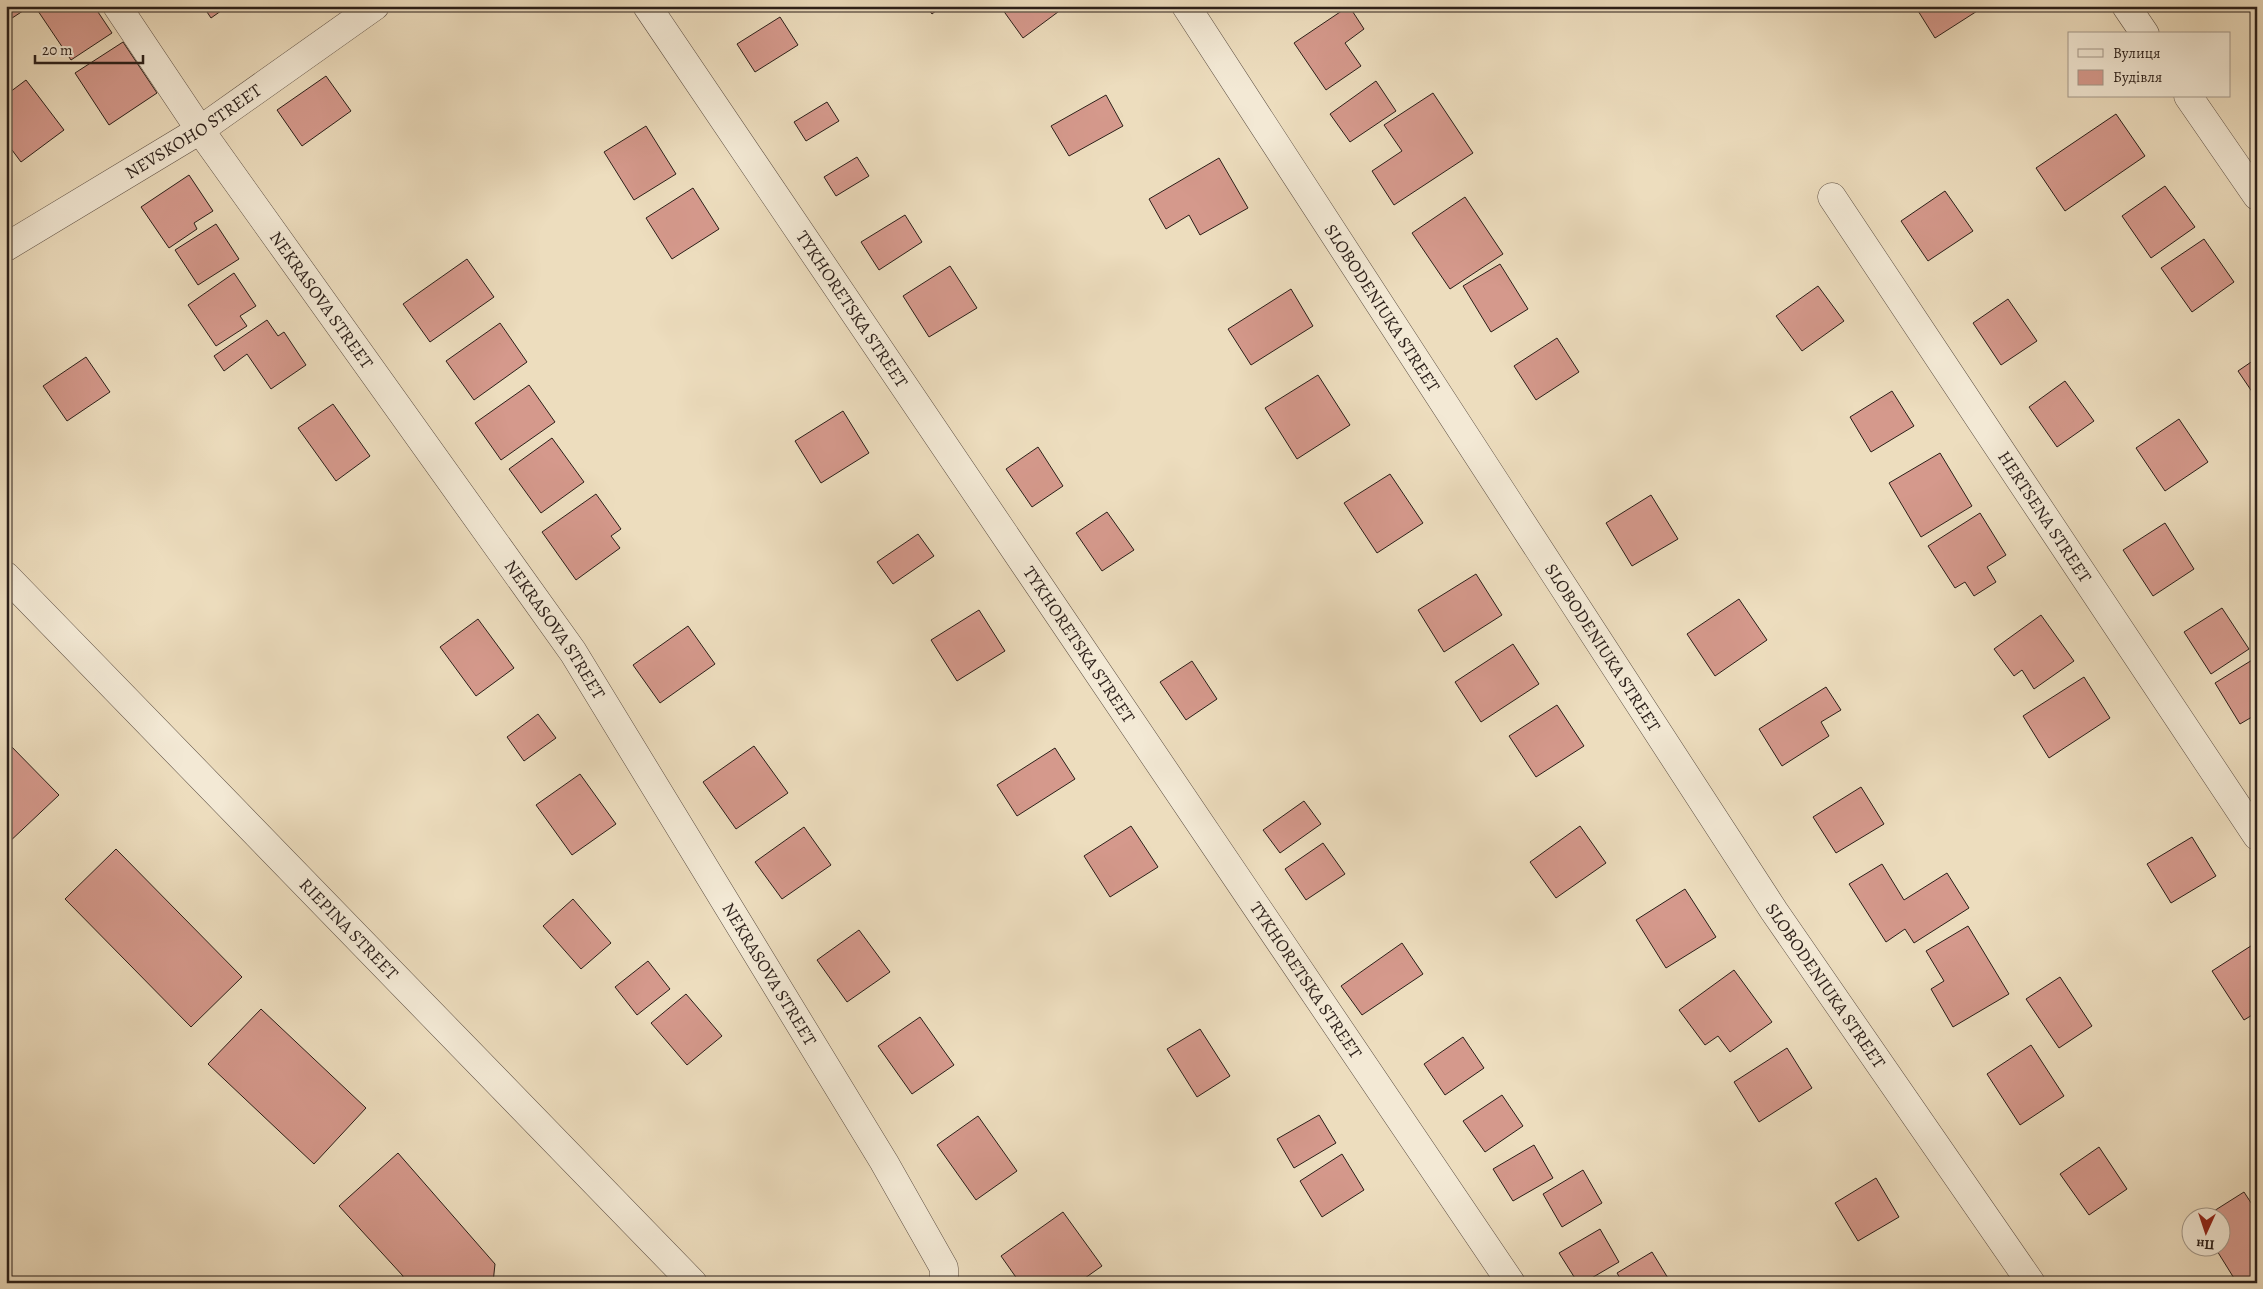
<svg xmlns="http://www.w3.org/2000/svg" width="2263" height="1289" font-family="Alegreya,serif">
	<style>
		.building { fill: #d5998c; stroke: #2b1f19 }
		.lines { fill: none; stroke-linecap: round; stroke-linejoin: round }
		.minor-casing { stroke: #5c4e42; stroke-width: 29 }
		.minor { stroke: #f3e9d5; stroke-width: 28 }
		.labels { text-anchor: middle; stroke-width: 5; stroke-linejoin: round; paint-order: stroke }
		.street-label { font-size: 18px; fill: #2b1f19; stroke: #f3e9d5 }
	</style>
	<rect width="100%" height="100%" fill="#edddbe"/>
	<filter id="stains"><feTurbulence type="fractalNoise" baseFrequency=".004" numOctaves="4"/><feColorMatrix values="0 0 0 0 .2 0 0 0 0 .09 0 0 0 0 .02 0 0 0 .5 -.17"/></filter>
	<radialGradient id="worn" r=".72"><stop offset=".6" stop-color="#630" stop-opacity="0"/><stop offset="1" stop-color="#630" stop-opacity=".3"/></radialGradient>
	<path class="building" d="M6 6H28L29 7 6 22Z
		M38 6H94L112 33 71 60 36 8Z
		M203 6H228L211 18Z
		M926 6H942L932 14Z
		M1000 6H1066L1023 38Z
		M1349 6 1364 29 1345 43 1361 66 1326 90 1294 43Z
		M1915 6H1985L1935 38Z
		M780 17 798 45 755 72 737 44Z
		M123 42 157 93 109 125 75 73Z
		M326 76 351 111 302 146 277 110Z
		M26 80 64 130 21 162 6 142V95Z
		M1376 81 1396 111 1350 142 1330 114Z
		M1433 93 1473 153 1394 205 1372 171 1402 151 1384 125Z
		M1106 95 1123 126 1069 156 1051 126Z
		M827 102 839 121 806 141 794 122Z
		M2116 114 2145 156 2065 211 2036 168Z
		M646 126 676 174 634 200 604 152Z
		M857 157 869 176 836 196 824 177Z
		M1219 158 1248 208 1200 235 1189 215 1166 229 1149 199Z
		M189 175 213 211 194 223 197 229 169 248 141 207Z
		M2165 186 2195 227 2151 258 2122 216Z
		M693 188 719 229 672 259 646 218Z
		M1945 191 1973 231 1928 261 1901 221Z
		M1465 197 1503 254 1450 289 1412 233Z
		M905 215 922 242 879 270 861 242Z
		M216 224 239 259 198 285 175 250Z
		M2204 239 2234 282 2192 312 2161 268Z
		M467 259 494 297 430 342 403 304Z
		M1500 264 1528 309 1491 332 1463 286Z
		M950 266 977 308 929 337 903 296Z
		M234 273 256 306 240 316 247 326 216 346 188 305Z
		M1818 286 1844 321 1802 351 1776 316Z
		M1291 289 1313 326 1251 365 1228 329Z
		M2008 299 2037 341 2001 365 1973 323Z
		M267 320 278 336 284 332 306 365 271 389 247 354 224 371 214 356Z
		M500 323 527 362 474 400 446 361Z
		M1557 338 1579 372 1536 400 1514 366Z
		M86 357 110 392 67 421 43 386Z
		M2257 358V399L2238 371Z
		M1318 375 1350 425 1297 459 1265 408Z
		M2065 381 2094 421 2057 447 2029 407Z
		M529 385 555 422 501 460 475 423Z
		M1892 391 1914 426 1871 452 1850 417Z
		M333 404 370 456 336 481 298 428Z
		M843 411 869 453 821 483 795 441Z
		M2179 419 2208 462 2165 491 2136 448Z
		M552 438 584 482 541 513 509 469Z
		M1038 447 1063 486 1032 507 1006 469Z
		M1940 453 1972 506 1921 537 1889 483Z
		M1390 474 1423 523 1377 553 1344 503Z
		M596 494 621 529 611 536 620 548 576 580 542 532Z
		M1651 495 1678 539 1632 566 1606 523Z
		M1107 512 1134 550 1102 571 1076 533Z
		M1980 513 2006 555 1987 567 1996 582 1974 596 1965 582 1955 588 1928 546Z
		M2165 523 2194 569 2153 596 2123 550Z
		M918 534 934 556 893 584 877 562Z
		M1476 574 1502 615 1444 652 1418 610Z
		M1739 599 1767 640 1715 676 1687 634Z
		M2222 608 2249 649 2211 674 2184 632Z
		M979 610 1005 651 957 681 931 640Z
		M2041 615 2074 661 2034 689 2022 670 2014 676 1994 649Z
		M478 619 514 668 476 696 440 647Z
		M688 626 715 664 660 703 633 665Z
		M1513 644 1539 684 1481 722 1455 682Z
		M2257 657V714L2240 724 2215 683Z
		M1192 661 1217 699 1186 720 1160 682Z
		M2084 677 2110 718 2049 758 2023 716Z
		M1826 687 1841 710 1821 722 1829 736 1782 766 1759 729Z
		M1557 705 1584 746 1536 777 1509 736Z
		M538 714 556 738 524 761 507 737Z
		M6 741 59 795 6 845Z
		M754 746 788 793 736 829 703 782Z
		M1055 748 1075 779 1017 816 997 785Z
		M580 774 616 824 572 855 536 805Z
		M1861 787 1884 824 1836 853 1813 817Z
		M1304 801 1321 824 1280 853 1263 830Z
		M1131 826 1158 867 1110 897 1084 856Z
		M1580 826 1606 863 1556 898 1530 862Z
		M804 827 831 865 782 899 755 862Z
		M2192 837 2216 876 2171 903 2147 864Z
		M1323 843 1345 874 1306 900 1285 869Z
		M116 849 242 977 191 1027 65 899Z
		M1882 864 1904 900 1947 873 1969 908 1914 943 1905 929 1886 942 1849 884Z
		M1685 889 1716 937 1666 968 1636 920Z
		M573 899 611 943 581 969 543 926Z
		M1968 926 2009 994 1953 1027 1931 989 1944 981 1926 951Z
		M859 930 890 972 847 1002 817 960Z
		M2257 942V1012L2244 1020 2212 971Z
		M1402 943 1423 974 1362 1015 1341 986Z
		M648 961 670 989 637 1015 615 987Z
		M1734 970 1772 1022 1730 1052 1718 1036 1705 1045 1679 1010Z
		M2060 977 2092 1026 2059 1048 2026 999Z
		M686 994 722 1036 687 1065 651 1023Z
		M261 1009 366 1108 314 1164 208 1064Z
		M920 1017 954 1065 912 1094 878 1046Z
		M1200 1029 1230 1076 1197 1097 1167 1049Z
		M1463 1037 1484 1068 1445 1095 1424 1064Z
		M2031 1045 2064 1096 2020 1125 1987 1074Z
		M1787 1048 1812 1088 1759 1122 1734 1082Z
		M1502 1095 1523 1126 1485 1152 1463 1121Z
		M1319 1115 1336 1143 1294 1168 1277 1139Z
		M978 1116 1017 1171 976 1200 937 1145Z
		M1534 1145 1553 1178 1513 1201 1493 1169Z
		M2099 1147 2127 1189 2089 1215 2060 1174Z
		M398 1153 495 1264 493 1283H402L403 1276 339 1206Z
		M1342 1154 1364 1190 1322 1217 1300 1181Z
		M1583 1170 1602 1203 1562 1227 1543 1194Z
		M1876 1178 1899 1217 1858 1241 1835 1203Z
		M2244 1192 2257 1212V1283H2237L2214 1246H2220V1216H2206Z
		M1063 1212 1102 1266 1078 1283H1020L1001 1256Z
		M1600 1229 1619 1262 1583 1283H1578L1559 1253Z
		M1652 1252 1671 1283H1623L1617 1273Z"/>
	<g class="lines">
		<g class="minor-casing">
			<g id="minor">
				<path id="s1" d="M117 6 200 130 573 652 884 1162 944 1268V1283"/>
				<path id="s2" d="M647 6 1511 1283"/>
				<path id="s3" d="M1186 6 1774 911 2031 1283"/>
				<path d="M2126 6 2145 34"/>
				<path d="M2188 96 2257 196"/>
				<path id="s4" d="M1832 197 2257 836"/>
				<path id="s5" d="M6 247 200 130 375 6"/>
				<path id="s6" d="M6 576 693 1283"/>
			</g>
		</g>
		<use href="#minor" class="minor"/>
	</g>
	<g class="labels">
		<g class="street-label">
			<text dy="6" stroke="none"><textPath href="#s5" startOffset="220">NEVSKOHO STREET</textPath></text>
			<text dy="6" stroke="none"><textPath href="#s1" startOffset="358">NEKRASOVA STREET</textPath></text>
			<text dy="6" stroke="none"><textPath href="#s3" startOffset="360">SLOBODENIUKA STREET</textPath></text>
			<text dy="6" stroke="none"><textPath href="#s2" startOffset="366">TYKHORETSKA STREET</textPath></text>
			<text dy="6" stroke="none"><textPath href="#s4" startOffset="384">HERTSENA STREET</textPath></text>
			<text dy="6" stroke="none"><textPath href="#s1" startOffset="762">NEKRASOVA STREET</textPath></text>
			<text dy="6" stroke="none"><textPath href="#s2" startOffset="771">TYKHORETSKA STREET</textPath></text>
			<text dy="6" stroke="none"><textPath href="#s3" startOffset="765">SLOBODENIUKA STREET</textPath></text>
			<text dy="6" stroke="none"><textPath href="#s6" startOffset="492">RIEPINA STREET</textPath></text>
			<text dy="6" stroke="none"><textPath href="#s1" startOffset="1168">NEKRASOVA STREET</textPath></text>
			<text dy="6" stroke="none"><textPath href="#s2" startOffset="1176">TYKHORETSKA STREET</textPath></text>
			<text dy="6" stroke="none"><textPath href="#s3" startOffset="1170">SLOBODENIUKA STREET</textPath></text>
		</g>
	</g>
	<rect width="2263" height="1289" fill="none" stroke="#edddbe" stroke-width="25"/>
	<rect x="8" y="8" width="2248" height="1274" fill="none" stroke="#2b1f19" stroke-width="2.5"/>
	<rect x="12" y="12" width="2238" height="1264" fill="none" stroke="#2b1f19"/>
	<rect x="2068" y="32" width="162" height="65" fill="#f3e9d5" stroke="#a3988a"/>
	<rect x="2078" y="49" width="25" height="8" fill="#f3e9d5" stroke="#a3988a"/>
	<text x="2113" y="58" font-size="15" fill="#2b1f19">Вулиця</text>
	<rect x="2078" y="70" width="25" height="15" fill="#d5998c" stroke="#a3988a"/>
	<text x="2113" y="82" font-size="15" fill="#2b1f19">Будівля</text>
	<g transform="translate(2206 1232) rotate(183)"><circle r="24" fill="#f3e9d5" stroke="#a3988a"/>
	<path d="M0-4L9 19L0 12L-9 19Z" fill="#8f2418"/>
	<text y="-8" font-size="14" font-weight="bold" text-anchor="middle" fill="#2b1f19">Пн</text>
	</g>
	<path d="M35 55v8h108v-8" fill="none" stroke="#2b1f19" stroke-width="2.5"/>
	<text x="42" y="55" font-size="15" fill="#2b1f19" stroke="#f3e9d5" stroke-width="4" paint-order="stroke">20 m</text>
	<rect width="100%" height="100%" filter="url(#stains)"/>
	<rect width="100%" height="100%" fill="url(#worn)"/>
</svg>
